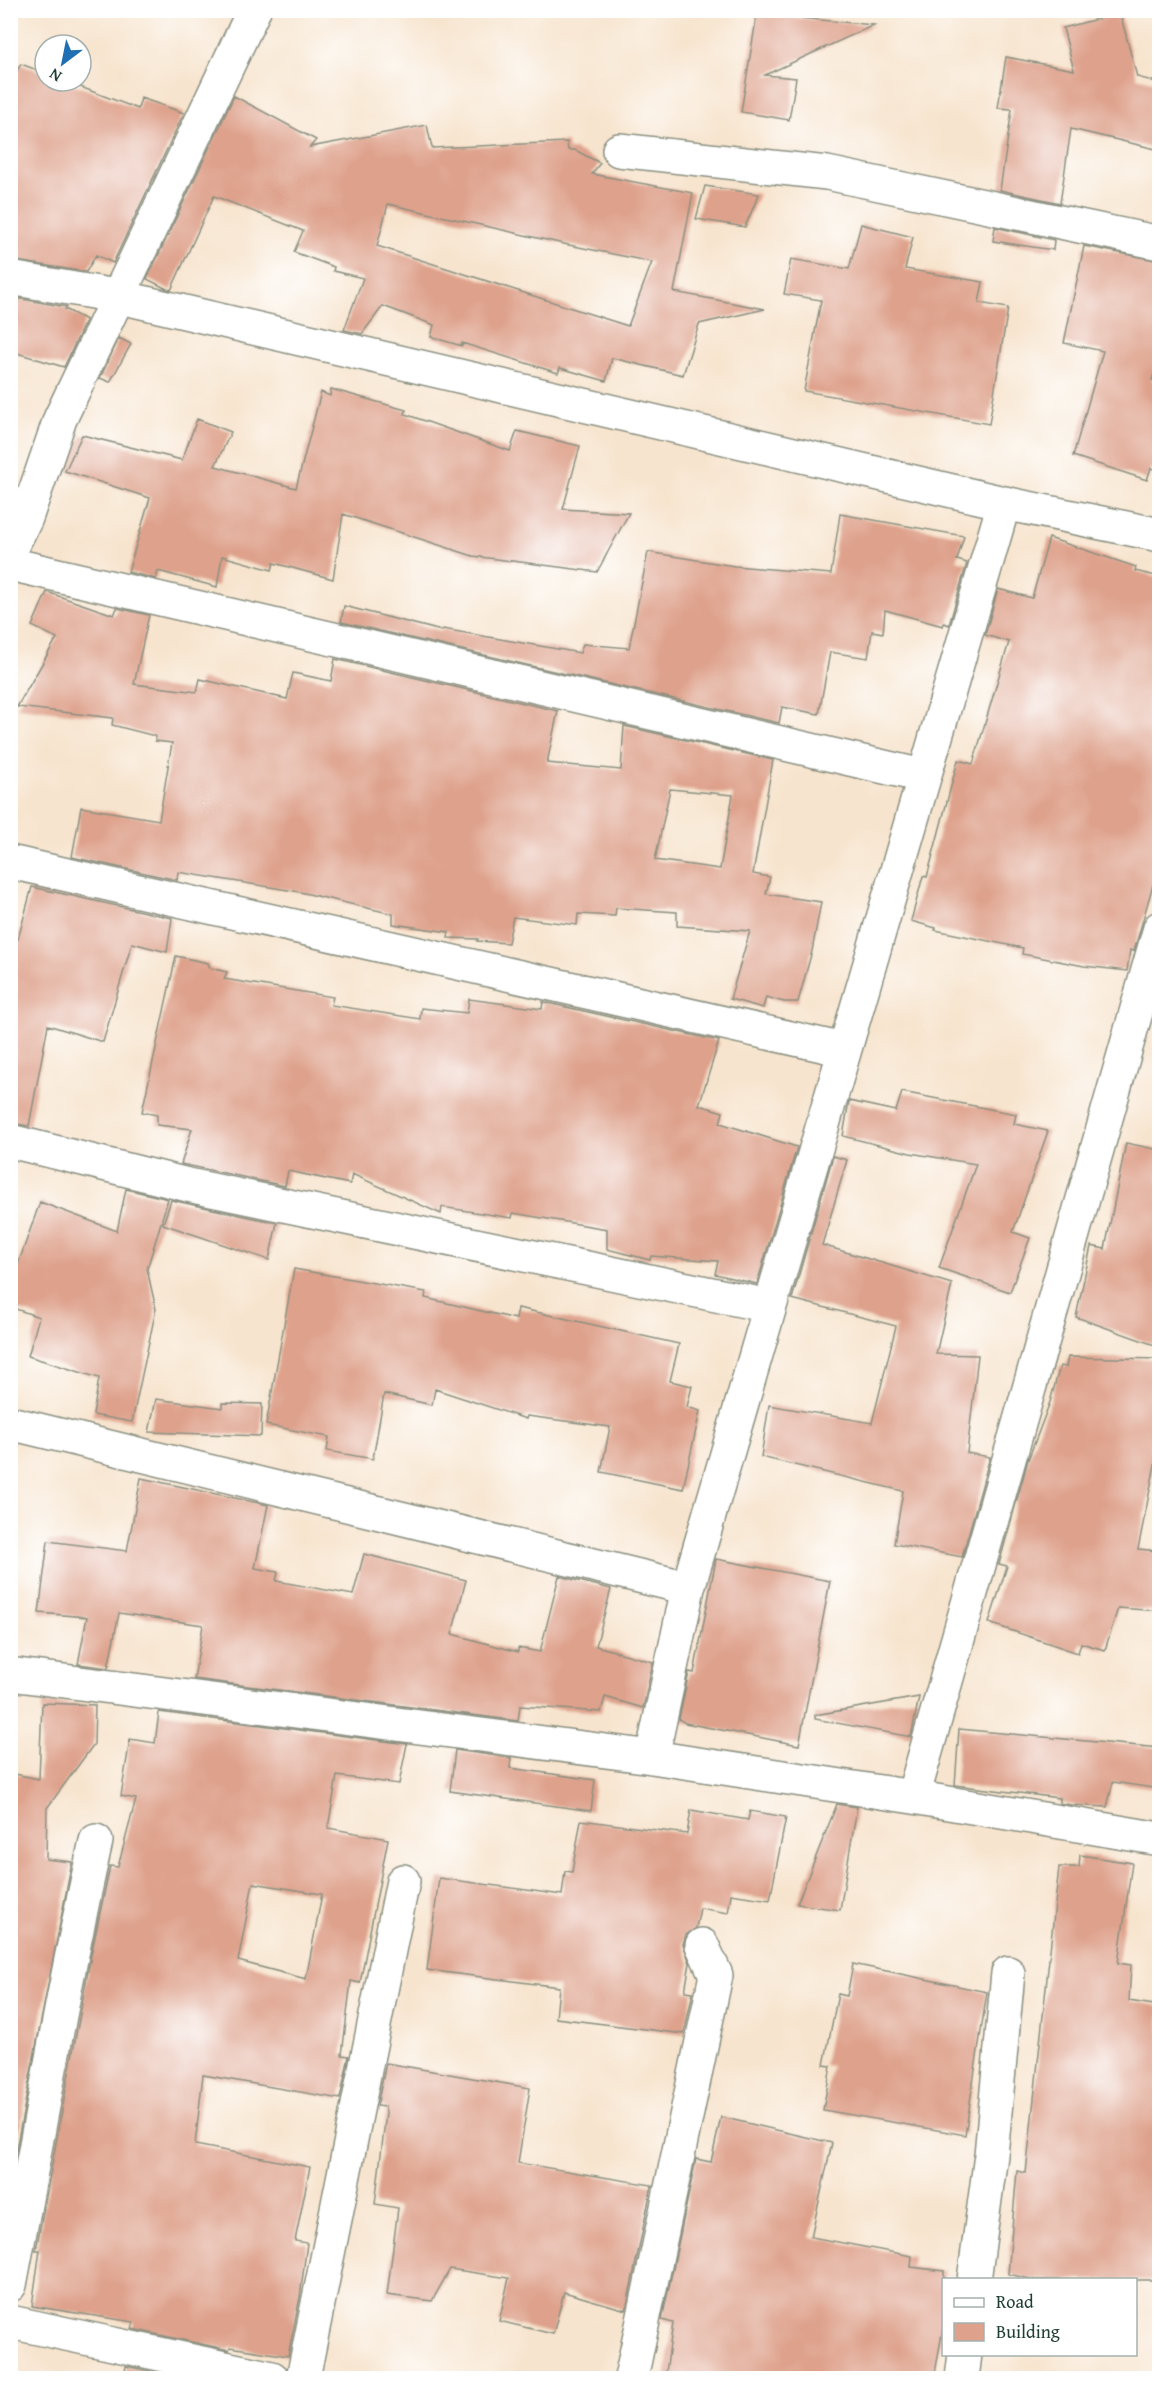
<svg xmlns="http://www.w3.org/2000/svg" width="1170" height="2389" font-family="'Gentium Book Plus',serif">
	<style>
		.building { fill: #dea18b; fill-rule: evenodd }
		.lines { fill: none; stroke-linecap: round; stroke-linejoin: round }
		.street-casing { stroke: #8b9081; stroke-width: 36 }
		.street { stroke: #fff; stroke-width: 33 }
	</style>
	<rect width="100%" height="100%" fill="#fff"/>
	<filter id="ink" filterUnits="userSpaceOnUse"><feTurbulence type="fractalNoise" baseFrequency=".0167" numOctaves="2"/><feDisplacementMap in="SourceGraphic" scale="12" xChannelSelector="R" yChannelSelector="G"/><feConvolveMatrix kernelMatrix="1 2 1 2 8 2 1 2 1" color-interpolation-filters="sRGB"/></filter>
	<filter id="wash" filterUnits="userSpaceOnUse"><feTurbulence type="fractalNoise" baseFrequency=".008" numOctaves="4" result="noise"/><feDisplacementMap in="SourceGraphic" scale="24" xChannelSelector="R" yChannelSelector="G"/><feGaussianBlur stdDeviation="1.35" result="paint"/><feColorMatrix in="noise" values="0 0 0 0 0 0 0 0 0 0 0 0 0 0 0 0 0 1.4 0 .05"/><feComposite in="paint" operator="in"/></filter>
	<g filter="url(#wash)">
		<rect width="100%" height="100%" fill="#f7e4ce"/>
		<g id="blocks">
			<path class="building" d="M1120 13 1137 77 1160 83V150L1071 129 1060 203 1000 190 1012 109 998 108 1006 57 1074 70 1063 28Z
				M757 14 874 25 765 75 796 78 789 120 741 112Z
				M21 64 45 73V81H65L138 109 141 98 184 113 113 263 96 255 86 272 10 260V82Z
				M234 96 316 140 310 147 427 125 432 148 567 142 568 150H575L600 163 592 174 693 193 674 292 765 309 699 324 683 375 612 358 606 381 560 368 558 373 462 343V346L431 337 434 325 383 306 362 334 344 330 363 278 333 271 334 267 294 252 303 231 214 196 171 290 167 289 147 279ZM388 204 564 244 652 262 628 326 377 246Z
				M705 186 759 194 745 227 696 219Z
				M861 224 913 237 905 269 983 282 979 303 1008 308 989 424 804 391 821 300 784 294 791 259 849 269Z
				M995 227 1054 240 1053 250 993 241Z
				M1084 246 1160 261V355L1152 380 1160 383V471L1151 468 1147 480 1073 456 1103 351 1064 343Z
				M10 297 67 307 65 309 86 320 64 367 10 351Z
				M119 338 131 344 110 382 100 378Z
				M331 389 406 410 405 414 510 451 517 431 580 446 563 509 629 513 597 572 473 556 343 514 333 579 274 563 272 570 222 556 217 587 158 571 156 579 128 572 150 498 65 471 82 435 182 460 197 419 231 432 215 466 296 488 321 392 330 396Z
				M840 514 964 536 957 560 967 563 949 625 944 623 943 626 885 610 883 633 872 631 868 658 830 652 819 714 782 707 779 723 341 622 344 606 442 631 443 629 580 653 583 644 629 648 648 552 734 566 831 574Z
				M1049 538 1136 567 1135 571 1160 577V860L1134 951 1130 950 1127 971 1084 966 1022 954 1023 948 935 930 936 928 911 921 923 876 927 877 958 760 973 764 1009 642 985 635 998 589 1032 598Z
				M47 592 114 615 117 608 149 615 134 684 197 692 200 679 287 699 293 673 331 681 335 659 558 711 547 763 621 770 624 726 773 760 753 874 770 877 766 894 821 902 812 951 798 1002H784L766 997 763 1008 730 999 750 931 677 926V912L616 908 615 916 578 914 577 925 513 917 508 943 477 941 478 939 448 938 449 932 393 924V914L300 892 178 872 177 880 72 857 81 807 159 820 172 743 155 741V736L112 725 113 718 17 707 57 638 32 626ZM670 789 733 795 720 869 655 860Z
				M32 887 172 918 167 952 132 943 103 1042 48 1025 29 1126 10 1123V937L18 939Z
				M176 956 208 963 210 968 227 972 224 979 333 997 331 1005 420 1019 421 1008 467 1013 469 999 542 1009 543 1002 719 1041 699 1105 723 1112 720 1123 797 1147 757 1284 715 1274 718 1261 651 1256 650 1260 607 1249V1229L513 1213 512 1218 442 1207 441 1214 352 1174 350 1184 288 1171 285 1186 181 1164 192 1129 157 1125V1115L142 1112Z
				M902 1092 1016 1114 1014 1124 1048 1131 1013 1232 1030 1238 1010 1292 939 1268 976 1164 910 1153 843 1136 849 1101 896 1111Z
				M1126 1143 1160 1150V1347L1076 1317 1091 1246 1105 1249Z
				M833 1156 847 1160 822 1245 952 1284 936 1354 978 1355 967 1453 990 1457 962 1557 894 1544 903 1491 761 1457 769 1405 872 1423 896 1326 792 1299Z
				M126 1189 168 1199 147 1269 156 1309 132 1422 93 1415 99 1378 28 1356 39 1317 10 1307V1287L40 1202 117 1231Z
				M171 1200 277 1223 269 1260 163 1224Z
				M294 1269 426 1292 425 1298 516 1319 518 1308 679 1344 670 1381 692 1386 687 1407 700 1411 683 1489 601 1472 610 1427 527 1416 526 1419 435 1389 432 1405 384 1394 373 1459 327 1451 329 1437 266 1425Z
				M1068 1357 1160 1359V1440L1138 1549 1160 1551V1611L1118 1608 1105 1650 1081 1643 1078 1653 989 1623 1007 1566 999 1564 1028 1460 1050 1402 1060 1366 1066 1367Z
				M156 1399 222 1408V1403L262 1404 261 1436 149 1432Z
				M141 1478 268 1505 255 1568 278 1572 276 1581 353 1595 364 1554 466 1580 452 1634 518 1652V1648L540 1652 559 1576 611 1589 596 1646 653 1662 643 1708 605 1697 601 1712 520 1706 518 1721 194 1679 203 1625 119 1613 108 1668 78 1664 87 1617 39 1613 48 1541 127 1551Z
				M716 1559 830 1581 799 1745 685 1723 679 1719 689 1672 694 1673Z
				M919 1697 911 1737 815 1719V1715Z
				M42 1703 95 1705 94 1744 47 1808 46 1859 72 1862 10 2180V1773L39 1779Z
				M159 1712 407 1744 399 1784 337 1776 328 1828 388 1839 360 1983 351 1981 342 2055 349 2056 340 2099 203 2075 195 2145 310 2167 295 2241 307 2243 300 2297 288 2356 230 2347 229 2350 132 2329 134 2322 32 2306 40 2250H36L91 1955 110 1866 118 1867 136 1799 121 1796 130 1739 155 1743ZM253 1883 322 1894 306 1979 238 1961Z
				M959 1729 1160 1748V1789L1113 1782 1107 1807 1071 1805 1059 1803V1798L955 1785Z
				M455 1750 511 1758 510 1768 595 1780 591 1811 450 1791Z
				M837 1804 857 1807 840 1910 797 1904Z
				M691 1810 748 1820 750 1811 786 1817 770 1900 731 1894 728 1913 700 1908 696 1928 686 1935 683 1944 690 1963 685 1991 693 1992 684 2034 556 2018 559 1987 427 1970 439 1878 562 1895 565 1871 572 1872 581 1820 687 1834Z
				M1080 1855 1132 1863 1118 1963 1131 1965 1129 2001 1160 2006V2280H1035L1008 2274 1017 2171 1026 2173 1059 1867H1079Z
				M853 1964 987 1992 965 2135 823 2110 831 2066 824 2065 838 1994 847 1996Z
				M386 2063 530 2088 518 2163 652 2185 626 2310 564 2292 553 2334 499 2321 509 2278 450 2269 432 2301 387 2295 398 2208 375 2204 386 2113 385 2107 377 2106Z
				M721 2117 832 2143 811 2237 912 2256 911 2267 944 2271V2322L934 2379H665L673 2323 662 2320 696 2159 711 2162Z
				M126 2366 185 2379H123Z"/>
		</g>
	</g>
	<g filter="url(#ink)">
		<use href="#blocks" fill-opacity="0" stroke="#8b9081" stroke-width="1.5"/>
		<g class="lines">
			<g class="street-casing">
				<path id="street" d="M619 150 827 173 1160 243
					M10 278 116 296 1004 503 1160 535
					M10 550 26 518 60 419 254 10
					M10 564 923 776
					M10 862 844 1050
					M10 1141 188 1185 769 1306
					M10 1423 688 1588
					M10 1674 652 1757 913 1797 1160 1839
					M652 1757 688 1588 1004 503
					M913 1797 1160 928
					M974 2280 991 2155 1008 1973
					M10 2285C38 2137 63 1988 96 1841
					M10 2322 272 2378
					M303 2378 403 1881
					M631 2378 716 1975 702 1945
					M962 2378 965 2354"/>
			</g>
			<use href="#street" class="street"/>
		</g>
	</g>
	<rect width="1170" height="2389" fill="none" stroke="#fff" stroke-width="36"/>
	<rect x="942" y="2278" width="195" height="78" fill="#ffffff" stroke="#a5b1ae" stroke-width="1.5"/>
	<rect x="954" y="2298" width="30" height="9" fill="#ffffff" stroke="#a5b1ae" stroke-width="1.5"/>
	<text x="996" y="2308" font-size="18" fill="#1f3d34">Road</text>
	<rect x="954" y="2323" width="30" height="18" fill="#dea18b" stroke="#a5b1ae" stroke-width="1.5"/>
	<text x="996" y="2338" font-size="18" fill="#1f3d34">Building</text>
	<g transform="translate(63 63) rotate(212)"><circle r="28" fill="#ffffff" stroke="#a5b1ae" stroke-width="1.5"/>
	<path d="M0-4.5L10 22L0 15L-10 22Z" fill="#1f6fb2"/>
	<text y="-9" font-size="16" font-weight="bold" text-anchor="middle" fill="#1f3d34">N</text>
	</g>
</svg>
